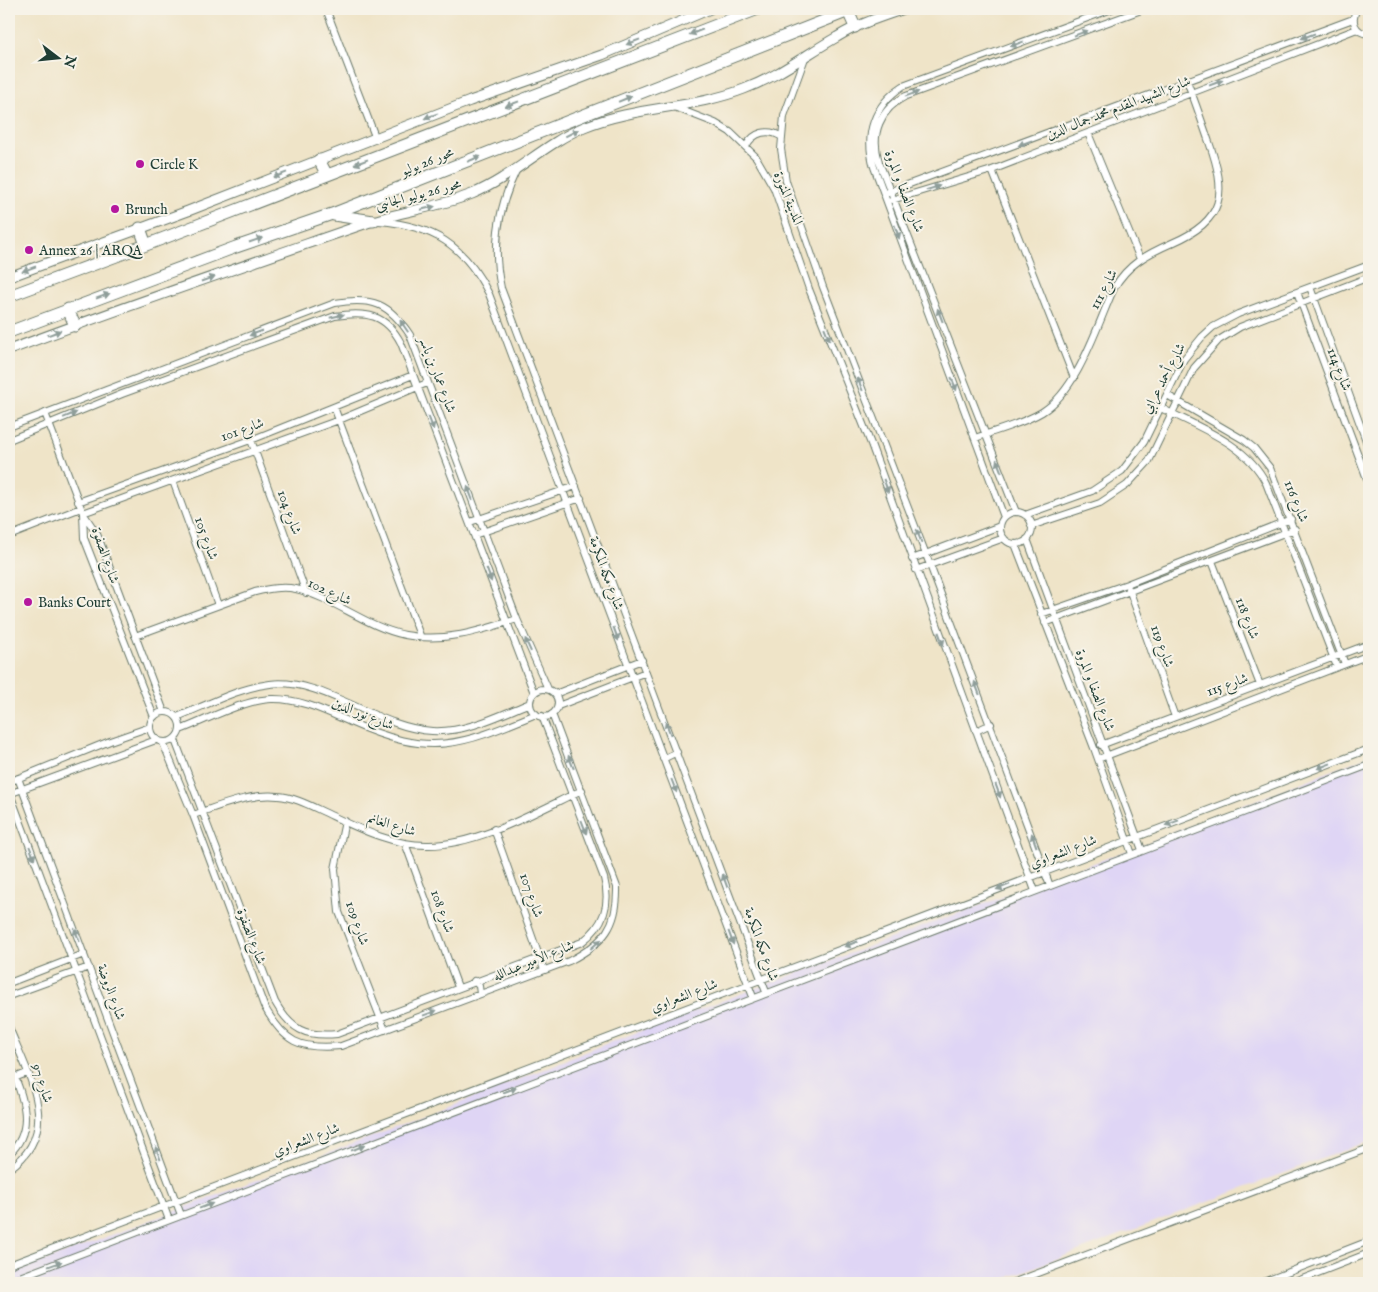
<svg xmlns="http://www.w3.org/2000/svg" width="1378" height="1292" font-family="'IM FELL English',Amiri,serif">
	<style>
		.built { fill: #dfd5f5 }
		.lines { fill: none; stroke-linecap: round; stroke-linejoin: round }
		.street-casing { stroke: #687768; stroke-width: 8 }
		.secondary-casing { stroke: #687768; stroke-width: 11 }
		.highway-casing { stroke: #687768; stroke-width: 13 }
		.street { stroke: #fff; stroke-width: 6 }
		.secondary { stroke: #fff; stroke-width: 9 }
		.highway { stroke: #fff; stroke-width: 11 }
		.oneway { fill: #8f9e9a }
		.poi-dot { fill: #b5179e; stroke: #f7f3e8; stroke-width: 2 }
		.labels { text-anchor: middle; stroke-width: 4; stroke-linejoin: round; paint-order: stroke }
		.street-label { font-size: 14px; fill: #1f3d34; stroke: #f7f3e8 }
		.poi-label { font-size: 14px; fill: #1f3d34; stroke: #f7f3e8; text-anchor: start }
	</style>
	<rect width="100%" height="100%" fill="#f7f3e8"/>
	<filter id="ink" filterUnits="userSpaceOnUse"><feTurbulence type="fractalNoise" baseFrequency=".02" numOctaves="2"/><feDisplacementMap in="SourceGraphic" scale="10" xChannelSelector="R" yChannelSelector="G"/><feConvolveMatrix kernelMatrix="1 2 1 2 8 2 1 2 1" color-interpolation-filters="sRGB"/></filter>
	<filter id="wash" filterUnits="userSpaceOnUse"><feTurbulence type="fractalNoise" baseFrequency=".0096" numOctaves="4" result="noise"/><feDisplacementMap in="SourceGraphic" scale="20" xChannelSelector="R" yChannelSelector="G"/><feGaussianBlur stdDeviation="1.12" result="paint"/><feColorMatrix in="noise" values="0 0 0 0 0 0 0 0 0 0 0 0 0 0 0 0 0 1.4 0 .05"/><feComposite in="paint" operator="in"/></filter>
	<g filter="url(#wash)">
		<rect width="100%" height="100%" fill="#efe4c8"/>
		<path class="built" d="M1369 756V1141L993 1283H9V1274L455 1105 608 1043 1140 846Z"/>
	</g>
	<g filter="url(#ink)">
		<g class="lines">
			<g class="street-casing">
				<path id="street" d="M326 9 376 139
					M1357 9C1350 21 1355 33 1369 34
					M805 58 784 116 781 149 786 181 823 287 930 565 1050 886
					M674 107 715 123 730 132 756 157 774 188 809 289 871 444 1035 891
					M1088 133 1140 259
					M746 146C754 132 768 128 782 137
					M992 170 1074 378
					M516 171C498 208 492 247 501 288L766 992
					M888 192 1353 19
					M892 200 992 170 1357 29
					M379 221C434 226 464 245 489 294L753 997
					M1310 287 1369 449
					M1297 292 1369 484
					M1167 395 1244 440 1254 448 1270 468 1345 664
					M334 407 421 638
					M1161 408C1198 427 1247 444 1266 483L1337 667
					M45 413 83 513 97 534 164 712
					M9 427 335 303C373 297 389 303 410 335L517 619 548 689
					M975 438C997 430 1022 424 1042 412 1078 390 1097 326 1114 288 1128 264 1147 254 1172 243 1226 220 1227 193 1209 142 1202 122 1195 101 1187 81
					M9 440 122 394 335 316C366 311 386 314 401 343L534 693
					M251 440 306 593
					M173 481 218 605
					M78 502 256 438 413 375
					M1016 512 879 162C870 134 880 109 906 96L1144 9
					M1000 528a16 16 0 1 1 32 0a16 16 0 1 1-32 0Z
					M83 513 339 420 427 383
					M83 513 84 538 154 717
					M1025 515 1092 491 1122 471 1144 442 1184 359 1202 337 1213 327 1238 314 1369 265
					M1004 517 874 167C864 134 874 105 903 86L1112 9
					M470 522 576 486
					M1031 526 1100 503 1127 485 1149 461 1194 368 1219 340 1240 327 1369 277
					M474 535 581 498
					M9 536 81 508
					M1027 539 1142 850
					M1015 544 1094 748 1132 854
					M912 559 1000 526
					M1212 561 1260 685
					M916 570 1004 538
					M1129 589 1175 717
					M1041 614 1127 584 1291 519
					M1045 623 1295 529
					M135 636 255 592C268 589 282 586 296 589 334 598 366 627 405 635 444 643 480 631 517 619
					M530 703a14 14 0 1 1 28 0a14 14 0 1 1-28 0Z
					M555 694 642 660
					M558 706 646 672
					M150 727a15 15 0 1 1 30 0a15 15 0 1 1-30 0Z
					M335 715 342 701
					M177 717C207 705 238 688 270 684 322 677 377 728 432 731 466 733 500 715 530 703
					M180 730C209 719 240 701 271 699 299 698 325 711 350 722 431 758 459 746 536 714
					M976 731 991 724
					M175 740 275 1002C291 1030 305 1037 337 1034L582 942C604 925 611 905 604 878L542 716
					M163 743 193 815 264 1006C284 1042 299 1050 341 1046L569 961C604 943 618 926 617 887L552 714
					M1101 745 1369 644
					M663 759 677 752
					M1098 759 1369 655
					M18 778 181 1215
					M9 782 110 741 150 727
					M9 791 169 1220
					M9 794 156 740
					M193 815C219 806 250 793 278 796 294 797 309 805 324 812 356 827 392 846 429 845 479 845 537 811 582 790
					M345 821 335 869 339 912 385 1030
					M494 829 544 970
					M405 843 458 987
					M474 981 479 986 480 994
					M9 983 84 954
					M9 996 89 967
					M9 1027C28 1075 64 1131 9 1169
					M9 1062C21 1092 38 1128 9 1154
					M9 1080 27 1073
					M9 1265 1369 749
					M9 1281 1369 765
					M1012 1283 1369 1148
					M1261 1283 1369 1241
					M1292 1283 1369 1253"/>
			</g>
			<g class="secondary-casing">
				<path id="secondary" d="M9 277 188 211 470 101 602 55 710 9
					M9 350C128 305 249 264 370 222 403 211 439 207 472 194 513 177 544 144 584 127 636 106 693 109 744 89 779 76 805 55 837 37 858 24 881 17 904 9"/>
			</g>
			<g class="highway-casing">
				<path id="highway" d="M848 11 855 27
					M319 160 327 175
					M334 215 373 221
					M140 228 146 245
					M9 296 146 245 758 9
					M68 309 75 326
					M9 332 236 247 332 214 854 9"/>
			</g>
			<use href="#street" class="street"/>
			<use href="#secondary" class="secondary"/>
			<use href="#highway" class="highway"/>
		</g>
		<defs><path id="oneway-solid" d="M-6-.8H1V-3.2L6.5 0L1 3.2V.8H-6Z" transform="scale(1.25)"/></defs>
		<g class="oneway">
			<use href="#oneway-solid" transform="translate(696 32) rotate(159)"/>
			<use href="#oneway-solid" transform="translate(1081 33) rotate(-20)"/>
			<use href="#oneway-solid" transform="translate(1308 36) rotate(159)"/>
			<use href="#oneway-solid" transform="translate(633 42) rotate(159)"/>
			<use href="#oneway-solid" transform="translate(1017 44) rotate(160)"/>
			<use href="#oneway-solid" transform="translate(1216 83) rotate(-21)"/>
			<use href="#oneway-solid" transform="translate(912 94) rotate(-20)"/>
			<use href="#oneway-solid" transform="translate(625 99) rotate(-22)"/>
			<use href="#oneway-solid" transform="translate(512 104) rotate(159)"/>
			<use href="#oneway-solid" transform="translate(431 116) rotate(159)"/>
			<use href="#oneway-solid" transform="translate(572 133) rotate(-27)"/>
			<use href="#oneway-solid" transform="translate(1025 143) rotate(159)"/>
			<use href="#oneway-solid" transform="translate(474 159) rotate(-22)"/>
			<use href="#oneway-solid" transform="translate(361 162) rotate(159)"/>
			<use href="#oneway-solid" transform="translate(280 175) rotate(159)"/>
			<use href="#oneway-solid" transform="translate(933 188) rotate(-17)"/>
			<use href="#oneway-solid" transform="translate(428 208) rotate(-13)"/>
			<use href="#oneway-solid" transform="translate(897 232) rotate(70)"/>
			<use href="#oneway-solid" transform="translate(256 240) rotate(-19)"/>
			<use href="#oneway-solid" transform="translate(29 269) rotate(160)"/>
			<use href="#oneway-solid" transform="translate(208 279) rotate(-19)"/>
			<use href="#oneway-solid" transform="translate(103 296) rotate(-20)"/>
			<use href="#oneway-solid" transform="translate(940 315) rotate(-111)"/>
			<use href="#oneway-solid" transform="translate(337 316) rotate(-13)"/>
			<use href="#oneway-solid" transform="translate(404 326) rotate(-124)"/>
			<use href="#oneway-solid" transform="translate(54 333) rotate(-21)"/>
			<use href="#oneway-solid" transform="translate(256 333) rotate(159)"/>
			<use href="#oneway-solid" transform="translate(827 334) rotate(68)"/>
			<use href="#oneway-solid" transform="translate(860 384) rotate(-111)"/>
			<use href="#oneway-solid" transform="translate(954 384) rotate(69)"/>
			<use href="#oneway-solid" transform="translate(70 415) rotate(-22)"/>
			<use href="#oneway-solid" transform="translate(431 423) rotate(69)"/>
			<use href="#oneway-solid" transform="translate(999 466) rotate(-111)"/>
			<use href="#oneway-solid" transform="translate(886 486) rotate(70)"/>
			<use href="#oneway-solid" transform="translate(470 493) rotate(-111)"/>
			<use href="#oneway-solid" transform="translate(919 536) rotate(-111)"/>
			<use href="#oneway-solid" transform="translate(489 575) rotate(70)"/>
			<use href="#oneway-solid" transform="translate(616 634) rotate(70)"/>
			<use href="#oneway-solid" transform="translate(941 639) rotate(70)"/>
			<use href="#oneway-solid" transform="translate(528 645) rotate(-114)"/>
			<use href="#oneway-solid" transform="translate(977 688) rotate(-111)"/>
			<use href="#oneway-solid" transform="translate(668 728) rotate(-111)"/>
			<use href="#oneway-solid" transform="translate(571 762) rotate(-112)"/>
			<use href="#oneway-solid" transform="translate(1324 766) rotate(159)"/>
			<use href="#oneway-solid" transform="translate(674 786) rotate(69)"/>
			<use href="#oneway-solid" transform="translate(998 791) rotate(70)"/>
			<use href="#oneway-solid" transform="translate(1172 823) rotate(160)"/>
			<use href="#oneway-solid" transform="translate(584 827) rotate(69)"/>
			<use href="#oneway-solid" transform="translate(1034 840) rotate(-110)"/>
			<use href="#oneway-solid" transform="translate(32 853) rotate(69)"/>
			<use href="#oneway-solid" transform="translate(725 881) rotate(-110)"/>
			<use href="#oneway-solid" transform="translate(1003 887) rotate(159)"/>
			<use href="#oneway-solid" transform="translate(77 935) rotate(-111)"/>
			<use href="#oneway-solid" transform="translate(731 938) rotate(70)"/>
			<use href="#oneway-solid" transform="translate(596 944) rotate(-41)"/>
			<use href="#oneway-solid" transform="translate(851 944) rotate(159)"/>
			<use href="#oneway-solid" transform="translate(430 1013) rotate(-20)"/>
			<use href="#oneway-solid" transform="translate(510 1090) rotate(-21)"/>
			<use href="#oneway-solid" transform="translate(358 1148) rotate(-21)"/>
			<use href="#oneway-solid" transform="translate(158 1153) rotate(-110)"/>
			<use href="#oneway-solid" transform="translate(206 1206) rotate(-21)"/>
			<use href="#oneway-solid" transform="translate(55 1264) rotate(-20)"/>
		</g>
	</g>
	<g class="poi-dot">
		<circle cx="140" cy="164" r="5"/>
		<circle cx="115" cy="209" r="5"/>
		<circle cx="29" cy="250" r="5"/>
		<circle cx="28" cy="602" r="5"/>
	</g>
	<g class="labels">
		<g class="street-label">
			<text transform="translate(1118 107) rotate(-21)" y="5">شارع الشهيد المقدم محمد جمال الدين</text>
			<text transform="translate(427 161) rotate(-22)" y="5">محور 26 يوليو</text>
			<text transform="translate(905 191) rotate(69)" y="5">شارع الصفا و المروة</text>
			<text transform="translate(418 194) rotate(-15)" y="5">محور 26 يوليو الجانبى</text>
			<text transform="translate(789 198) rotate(68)" y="5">المدينة المنورة</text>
			<text transform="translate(1103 289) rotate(-62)" y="5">شارع 111</text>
			<text transform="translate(1340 369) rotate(69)" y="5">شارع 114</text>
			<text transform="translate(438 374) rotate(69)" y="5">شارع عمار بن ياسر</text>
			<text transform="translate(1163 378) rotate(-62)" y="5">شارع أحمد عرابي</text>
			<text transform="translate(242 429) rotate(-20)" y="5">شارع 101</text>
			<text transform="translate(1297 501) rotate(68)" y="5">شارع 116</text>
			<text transform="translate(290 512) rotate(70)" y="5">شارع 104</text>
			<text transform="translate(207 538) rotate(70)" y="5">شارع 105</text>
			<text transform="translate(106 555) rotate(71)" y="5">شارع الصفوة</text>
			<text transform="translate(607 573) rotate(70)" y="5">شارع مكه المكرمة</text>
			<text transform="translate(330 591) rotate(25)" y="5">شارع 102</text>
			<text transform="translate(1248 618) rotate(69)" y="5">شارع 118</text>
			<text transform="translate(1163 646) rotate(70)" y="5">شارع 119</text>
			<text transform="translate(1227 684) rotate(-20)" y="5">شارع 115</text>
			<text transform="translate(1096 690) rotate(69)" y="5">شارع الصفا و المروة</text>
			<text transform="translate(363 713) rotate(22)" y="5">شارع نور الدين</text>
			<text transform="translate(392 824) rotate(17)" y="5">شارع الغانم</text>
			<text transform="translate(1063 851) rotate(-21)" y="5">شارع الشعراوي</text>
			<text transform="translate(532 895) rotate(71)" y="5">شارع 107</text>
			<text transform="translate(443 911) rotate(70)" y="5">شارع 108</text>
			<text transform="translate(358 923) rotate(71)" y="5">شارع 109</text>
			<text transform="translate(252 936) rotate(69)" y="5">شارع الصفوة</text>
			<text transform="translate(762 944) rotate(70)" y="5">شارع مكه المكرمة</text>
			<text transform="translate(533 960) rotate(-22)" y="5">شارع الأمير عبدالله</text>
			<text transform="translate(112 992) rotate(70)" y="5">شارع الروضة</text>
			<text transform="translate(684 995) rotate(-21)" y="5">شارع الشعراوي</text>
			<text transform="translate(43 1083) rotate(72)" y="5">شارع 97</text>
			<text transform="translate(306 1139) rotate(-21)" y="5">شارع الشعراوي</text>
		</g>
		<g class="poi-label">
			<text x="150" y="169">Circle K</text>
			<text x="125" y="214">Brunch</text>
			<text x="39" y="255">Annex 26 | ARQA</text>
			<text x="38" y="607">Banks Court</text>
		</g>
	</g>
	<rect width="1378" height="1292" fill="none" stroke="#f7f3e8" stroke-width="30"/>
	<g transform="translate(58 58) rotate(106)" stroke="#f7f3e8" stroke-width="4" paint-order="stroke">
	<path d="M0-4L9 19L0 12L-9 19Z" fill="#1f3d34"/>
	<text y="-8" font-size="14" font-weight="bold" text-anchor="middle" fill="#1f3d34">N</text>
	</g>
</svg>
